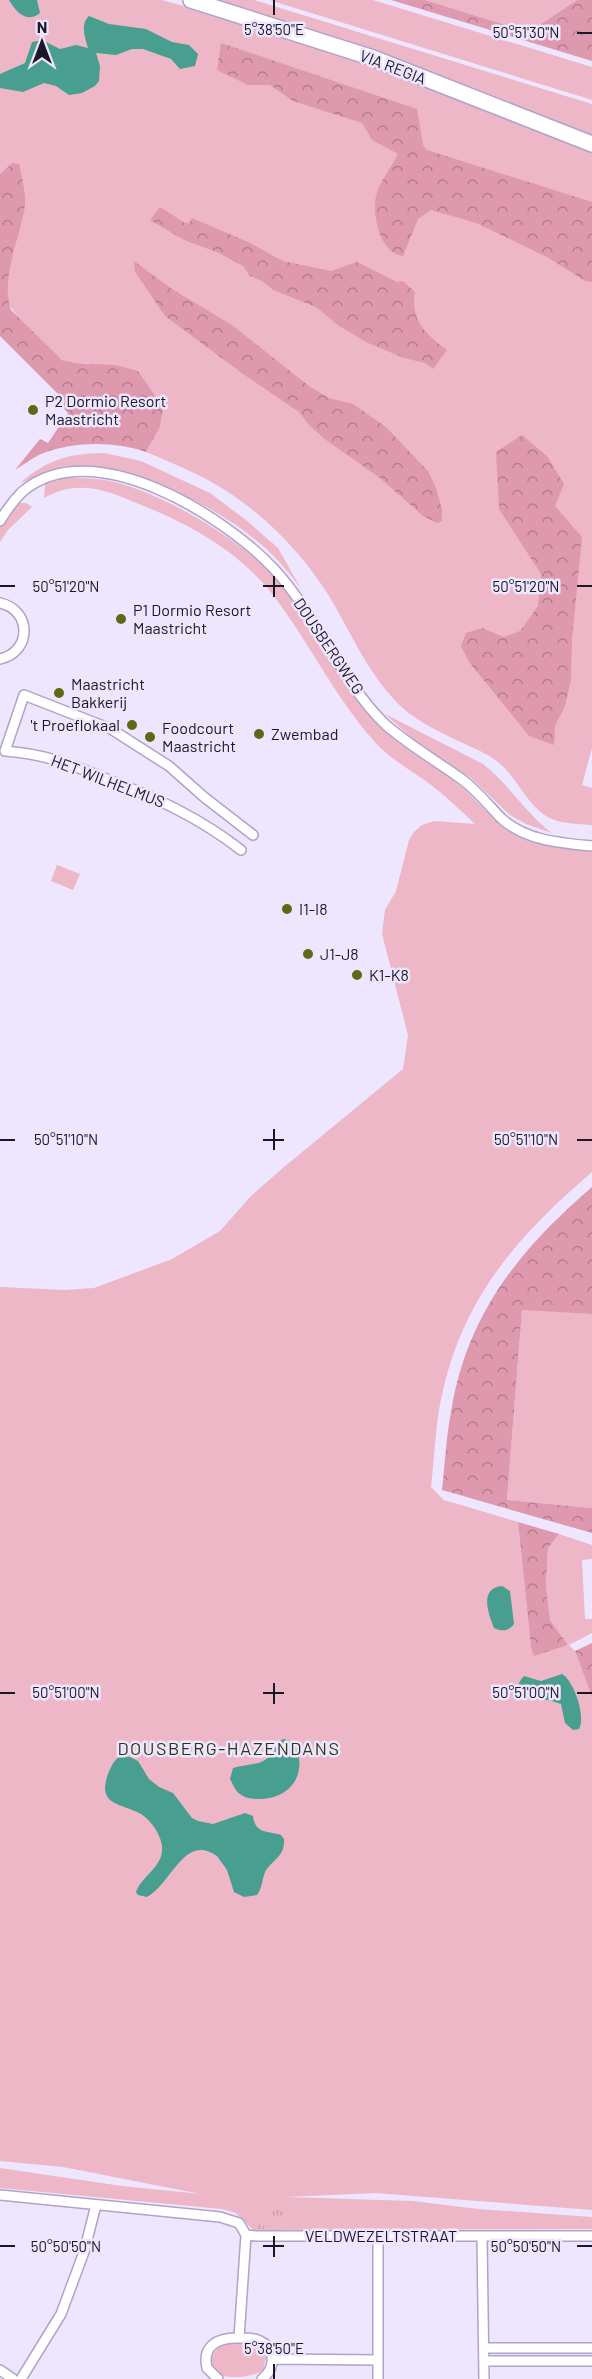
<svg xmlns="http://www.w3.org/2000/svg" width="592" height="2379" font-family="Barlow,sans-serif">
	<style>
		.green { fill: #eeb7c7 }
		.forest { fill: url(#forest-crowns) }
		.park { fill: url(#park-tufts) }
		.water { fill: #489f8f }
		.lines { fill: none; stroke-linecap: round; stroke-linejoin: round }
		.street-casing { stroke: #afa3c9; stroke-width: 12 }
		.primary-casing { stroke: #afa3c9; stroke-width: 18 }
		.street { stroke: #fff; stroke-width: 9 }
		.primary { stroke: #fff; stroke-width: 15 }
		.ticks { fill: none; stroke: #1b1724; stroke-width: 2 }
		.poi-dot { fill: #5b6a14; stroke: #ede6fe; stroke-width: 2 }
		.labels { text-anchor: middle; stroke-width: 5; stroke-linejoin: round; paint-order: stroke }
		.street-label { font-size: 16px; fill: #1b1724; stroke: #ede6fe }
		.poi-label { font-size: 16px; fill: #1b1724; stroke: #ede6fe; text-anchor: start }
		.neighbourhood-label { font-size: 18px; letter-spacing: 1.5px; fill: #2e360f; stroke: #ede6fe }
		.ticks-label { font-size: 15px; text-anchor: middle; fill: #1b1724; stroke: #ede6fe; stroke-width: 5; stroke-linejoin: round; paint-order: stroke }
	</style>
	<defs>
		<pattern id="forest-crowns" width="20" height="18" patternUnits="userSpaceOnUse" patternTransform="scale(1.5)"><rect width="20" height="18" fill="#df99ae"/><path d="M2 6a3 3 0 1 1 6 0M12 15a3 3 0 1 1 6 0" fill="none" stroke="#b47c8d"/></pattern>
		<pattern id="park-tufts" width="24" height="20" patternUnits="userSpaceOnUse" patternTransform="scale(1.5)"><rect width="24" height="20" fill="#eeb7c7"/><path d="M3 7l-1-3M5 7V3M7 7l1-3M15 17l-1-3M17 17v-4M19 17l1-3" fill="none" stroke="#cc9dab"/></pattern>
	</defs>
	<rect width="100%" height="100%" fill="#ede6fe"/>
	<path class="green" d="M0 0H162L265 29 411 79 592 151V748L582 785 592 788V825C579 824 564 824 552 819 528 809 518 778 499 763 490 755 478 750 467 745 440 732 411 720 391 696 365 667 349 629 329 596 298 546 249 499 196 474 180 466 163 459 146 452L160 427 89 363C80 363 70 364 61 359 51 353 11 312 7 301 4 295 5 289 5 283L25 205 12 163 0 174Z
		M213 0H254L592 104V139Z
		M269 0H373L592 67V100Z
		M425 0H577L529 32Z
		M104 453 141 461 210 493 246 520 278 548 301 589C261 531 195 494 127 476 109 472 91 467 73 468 55 469 37 477 20 483 49 459 67 454 104 453Z
		M64 478C78 478 91 478 105 480 158 489 249 543 282 586 315 628 337 677 372 718 397 747 432 763 462 787 474 798 485 811 498 822 524 844 559 847 592 850V1172C513 1240 458 1303 439 1410 435 1435 434 1462 431 1487L444 1500 518 1522 531 1648 535 1655 568 1645 550 1620 546 1586 548 1548 559 1534 592 1545V1559L582 1560 585 1619H592V1633L569 1645 575 1651 592 1697V2210L375 2193 286 2197 413 2201 478 2209 592 2217V2229L253 2230 236 2213 222 2209 0 2188V2168L122 2186 201 2194 63 2167 0 2161V1287L65 1290 94 1288 172 1259 220 1231 251 1196 284 1167 403 1069 408 1035 382 934 385 910 396 891 409 840 414 832 422 825 434 821 475 824C462 812 449 799 435 788 415 772 390 760 374 741 334 696 309 642 273 595 239 551 189 524 139 504 105 490 79 479 44 498L45 484Z
		M19 503H26L32 507 8 530 0 542V527Z
		M385 714 483 764C509 784 526 814 552 833L526 824 510 815 471 778 421 746Z
		M57 865 80 874 73 890 51 881Z
		M522 1309 592 1314V1508L507 1500Z
		M224 2344C240 2344 260 2339 266 2358L263 2370C254 2377 231 2379 220 2375 205 2366 212 2350 224 2344Z"/>
	<path class="forest" d="M391 0H425L529 32 577 0H592V61Z
		M221 43 417 109 423 145 427 150 592 202V282L585 281 547 257 476 223 431 210 418 219 403 256C380 253 372 216 376 196 379 182 392 167 398 154L372 140 362 123 293 101 270 85H248L217 70Z
		M12 163 19 164C22 178 26 192 25 206 20 239 0 278 11 310L62 360 75 363 116 365 138 371 163 407 160 427 146 452C114 441 71 441 39 455 31 459 23 465 15 470L40 439 48 443 68 413 62 406 65 401 0 336V174Z
		M160 207 185 223H189L192 218 248 242 283 261 331 271 357 262 397 282 403 281 415 292C410 320 426 334 447 350L433 369 425 363 404 358 368 343 339 326 316 307 273 290 262 281 250 276 243 266 219 253 184 240 150 220Z
		M134 261 172 289 232 325 309 386 329 398 353 404 386 427 428 471 436 488 442 509V521L437 523 423 516 380 478 326 440 309 425 299 412 243 374 165 316 135 272Z
		M522 435 547 456 564 484 555 506 582 537 572 640 571 680 565 706 555 726 554 745 529 736 469 662 461 646 466 633 482 628 504 637 520 631 538 606 541 574 499 509 496 452Z
		M592 1187V1314L522 1310 507 1500 592 1508V1533L442 1490C445 1464 446 1438 451 1412 467 1314 519 1250 592 1187Z
		M518 1522 559 1534 548 1548 546 1586 550 1620 568 1645 534 1656 531 1648Z
		M592 1643V1697L575 1651Z"/>
	<path class="park" d="M254 2207H268L282 2211V2229H259L254 2225Z"/>
	<path class="water" d="M9 0H37L40 13C27 24 16 12 9 0Z
		M89 16 109 24 146 29 172 42 189 45 198 54 195 66 180 69 171 59 143 49H132L116 55 96 53 100 66 99 81 95 86 82 93 69 95 56 86 44 83 23 92 0 88V74L25 63 32 42 42 40 60 49 76 45 88 48C85 38 80 24 89 16Z
		M502 1586 510 1591 514 1624C509 1631 502 1632 494 1628 488 1613 479 1588 502 1586Z
		M562 1674C574 1681 586 1716 579 1729L573 1730 565 1723 561 1704 549 1700 521 1698C517 1689 517 1683 524 1676L541 1681Z
		M284 1739 294 1743C308 1770 294 1797 262 1799 254 1799 246 1799 240 1794 235 1791 233 1784 230 1779L233 1768C258 1761 265 1769 279 1741Z
		M121 1756 130 1757 138 1761 149 1779 159 1787 173 1793 192 1818 198 1821 213 1824 245 1813 253 1816C255 1834 268 1831 281 1835L284 1839C285 1857 273 1859 265 1872 262 1880 262 1888 257 1895L244 1897 234 1892 227 1870 217 1856C184 1833 173 1882 147 1897L138 1895 136 1892C142 1875 164 1867 162 1846 161 1835 150 1818 139 1813 119 1803 97 1805 108 1774 111 1767 114 1759 121 1756Z"/>
	<g class="lines">
		<g class="street-casing">
			<path id="street" d="M0 521C6 511 14 500 22 492 92 432 225 516 275 570 318 617 340 681 386 725 409 745 435 760 460 778 476 789 488 805 502 819 527 841 561 843 592 846
				M0 603C32 610 32 652 0 659
				M241 850C200 818 155 797 107 779 70 764 45 754 5 751L24 695 111 729 169 766 204 797 253 835
				M0 2195 220 2217 239 2223 246 2235 257 2236H592
				M482 2237 484 2379
				M239 2338 246 2235
				M484 2348H592
				M273 2359 378 2360
				M484 2361H592
				M0 2370 13 2379
				M21 2379 61 2314 84 2252 96 2205
				M218 2379 207 2368C202 2346 217 2338 237 2338 244 2338 253 2337 260 2341 277 2349 275 2369 262 2379
				M378 2379V2236"/>
		</g>
		<g class="primary-casing">
			<path id="primary" d="M191 0 373 58 592 144"/>
		</g>
		<use href="#street" class="street"/>
		<use href="#primary" class="primary"/>
	</g>
	<path class="ticks" d="M274 0V15M577 33H592M274 576V597M0 586H15M263 586H284M577 586H592M274 1129V1150M0 1140H15M263 1140H284M577 1140H592M274 1683V1704M0 1693H15M263 1693H284M577 1693H592M274 2236V2257M0 2246H15M263 2246H284M577 2246H592M274 2364V2379"/>
	<g class="poi-dot">
		<circle cx="33" cy="410" r="6"/>
		<circle cx="121" cy="619" r="6"/>
		<circle cx="59" cy="693" r="6"/>
		<circle cx="132" cy="725" r="6"/>
		<circle cx="259" cy="734" r="6"/>
		<circle cx="150" cy="737" r="6"/>
		<circle cx="287" cy="909" r="6"/>
		<circle cx="308" cy="954" r="6"/>
		<circle cx="357" cy="975" r="6"/>
	</g>
	<g class="labels">
		<g class="street-label">
			<text transform="translate(393 67) rotate(21)" y="6">VIA REGIA</text>
			<text transform="translate(329 646) rotate(56)" y="6">DOUSBERGWEG</text>
			<text transform="translate(108 781) rotate(21)" y="6">HET WILHELMUS</text>
			<text x="381" y="2242">VELDWEZELTSTRAAT</text>
		</g>
		<g class="poi-label">
			<text x="45" y="407">P2 Dormio Resort<tspan x="45" dy="18">Maastricht</tspan></text>
			<text x="133" y="616">P1 Dormio Resort<tspan x="133" dy="18">Maastricht</tspan></text>
			<text x="71" y="690">Maastricht<tspan x="71" dy="18">Bakkerij</tspan></text>
			<text x="120" y="731" text-anchor="end">'t Proeflokaal</text>
			<text x="162" y="734">Foodcourt<tspan x="162" dy="18">Maastricht</tspan></text>
			<text x="271" y="740">Zwembad</text>
			<text x="299" y="915">I1-I8</text>
			<text x="320" y="960">J1-J8</text>
			<text x="369" y="981">K1-K8</text>
		</g>
		<g class="neighbourhood-label">
			<text x="229" y="1755">DOUSBERG-HAZENDANS</text>
		</g>
	</g>
	<g class="ticks-label">
		<text x="274" y="35">5°38'50"E</text>
		<text x="526" y="38">50°51'30"N</text>
		<text x="66" y="592">50°51'20"N</text>
		<text x="526" y="592">50°51'20"N</text>
		<text x="66" y="1145">50°51'10"N</text>
		<text x="526" y="1145">50°51'10"N</text>
		<text x="66" y="1698">50°51'00"N</text>
		<text x="526" y="1698">50°51'00"N</text>
		<text x="66" y="2252">50°50'50"N</text>
		<text x="526" y="2252">50°50'50"N</text>
		<text x="274" y="2354">5°38'50"E</text>
	</g>
	<g transform="translate(42 42)" stroke="#ede6fe" stroke-width="4.5" paint-order="stroke">
	<path d="M0-4.5L10 22L0 15L-10 22Z" fill="#1b1724"/>
	<text y="-9" font-size="16" font-weight="bold" text-anchor="middle" fill="#1b1724">N</text>
	</g>
</svg>
